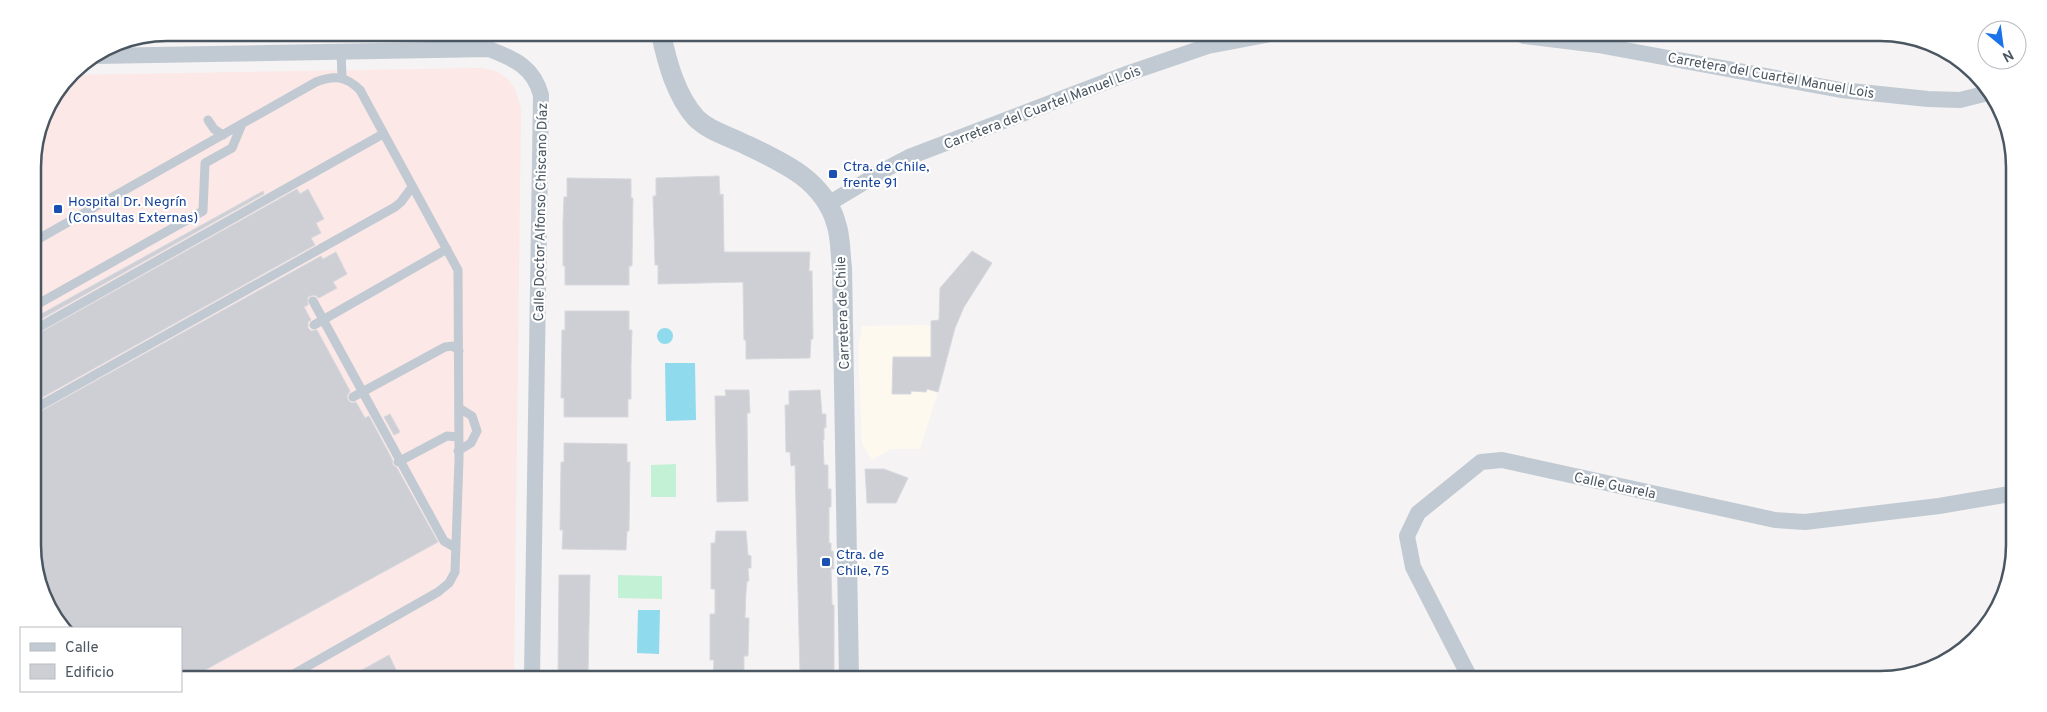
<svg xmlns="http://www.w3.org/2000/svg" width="2047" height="712" font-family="Overpass,sans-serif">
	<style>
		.commercial { fill: #fdf9ef }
		.medical { fill: #fce8e6 }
		.green { fill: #c3f1d5 }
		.water { fill: #90daee }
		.building { fill: #cdcfd5; stroke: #d7d9de }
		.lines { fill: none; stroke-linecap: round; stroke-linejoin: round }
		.service { stroke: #c1cad2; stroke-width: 9 }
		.minor { stroke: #c1cad2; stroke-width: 16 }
		.tertiary { stroke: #c1cad2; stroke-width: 20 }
		.transit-dot { fill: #1a4fb4; stroke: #fff; stroke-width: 2 }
		.labels { text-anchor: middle; stroke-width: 4.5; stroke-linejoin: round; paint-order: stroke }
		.street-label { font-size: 14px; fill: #4a5661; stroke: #fff }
		.transit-label { font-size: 14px; fill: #164399; stroke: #fff; text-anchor: start }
		.rim { fill: none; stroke: #4a5661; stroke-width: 2.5 }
	</style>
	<rect width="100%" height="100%" fill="#f5f3f3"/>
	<path class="commercial" d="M928 325 931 326 938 392 920 449H891L872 460 862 444 858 349 862 326Z"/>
	<path class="medical" d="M481 68 496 71 509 80 516 91 521 108 514 676 181 675V628H63L35 571 33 159 43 115 70 75Z"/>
	<path class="green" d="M676 464V497H651V465Z
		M618 575 662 576V599L618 598Z"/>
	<path class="water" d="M657 336a8 8 0 1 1 16 0a8 8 0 1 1-16 0Z
		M665 363H695L696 420 666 421Z
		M638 610H660L659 654 637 653Z"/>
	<path class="building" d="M719 176 720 195 723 194 724 252H810L809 271H812L813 339H811L810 358 746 359V340H744L743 282 658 284V265H655L653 196H656V178Z
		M567 178 631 179V198H633L632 266H629V285H565V266H563V221L564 197H567Z
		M297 189 300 194 308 189 324 219 316 223 321 233 311 238 315 245 34 402V336Z
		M263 191 264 194 34 323V318Z
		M972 251 992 263 964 307 955 328 938 392 927 389 926 392 911 391V394H892L893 357H931V321L939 320 940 288Z
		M336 252 347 274 333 282 337 288 319 298 314 295 308 297V305L304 307 311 320 308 322V328L311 331 317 330 350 391 347 396 348 400 352 403 356 402 365 418 369 416 392 459 393 465 397 468 438 542 196 675H181V628H63L35 571 34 415 321 256 323 259Z
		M565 311H629V330H632L631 365V399H628V417H564V398H561L562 330H565Z
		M725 390H749L750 413H747L748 501 717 502 715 396H726Z
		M820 390 822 414H826V428L824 427V440H823L824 465H828V489H831V507H829V543H831V551H833L834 569H831L832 605H834V677L800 676 795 465 791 466 790 452H786L785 405H789V391Z
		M390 414 400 432 394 435 384 417Z
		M564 443 627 444V462H630L629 531H627L626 550 562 549 563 530H560L561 462H564Z
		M865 469H884L908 478 896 503H867Z
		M716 531H746L748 555 751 556V568H748L749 581H747L746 592 745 618H749L748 656H744V676H713L714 660H710V614H715V589H711V543H715Z
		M559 575H590L588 676H558Z
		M389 655 399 676 353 675Z"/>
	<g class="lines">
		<path class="service" d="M341 51 342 77
			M208 120 214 129 223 135
			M33 242 316 82C334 75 346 76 360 90L458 270 459 459 455 572 449 583 438 592 292 675
			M313 301 444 541 456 548
			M34 305 38 304 203 211 205 163 232 148 242 124
			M314 325 447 249
			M34 330 383 134
			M353 397 445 347 453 346 459 351
			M34 409 395 207 401 202 412 187
			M458 451 471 443 477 431 472 416 459 408
			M398 462 447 436 458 437"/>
		<path class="minor" d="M1524 36 1598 45 1841 90 1928 99 1960 100 1988 93
			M95 56 489 49C514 59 533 66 541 95L532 676
			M828 204 888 168 909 157 1129 73 1208 46 1266 35
			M1470 678 1413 567 1407 536 1418 513 1481 462 1502 460 1775 520 1805 522 1939 506 2010 494"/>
		<path class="tertiary" d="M661 34C667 62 676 96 696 118 708 130 725 135 740 142 778 160 823 178 836 223 841 237 840 253 842 268L849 677"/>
	</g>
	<g class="transit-dot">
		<rect x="828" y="169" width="10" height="10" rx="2.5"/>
		<rect x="53" y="204" width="10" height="10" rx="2.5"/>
		<rect x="821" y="557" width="10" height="10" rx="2.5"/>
	</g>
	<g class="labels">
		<g class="street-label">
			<text transform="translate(1771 75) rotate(10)" y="5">Carretera del Cuartel Manuel Lois</text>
			<text transform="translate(1042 107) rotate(-21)" y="5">Carretera del Cuartel Manuel Lois</text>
			<text transform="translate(540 212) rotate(-89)" y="5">Calle Doctor Alfonso Chiscano Díaz</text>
			<text transform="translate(842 313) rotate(-92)" y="5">Carretera de Chile</text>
			<text transform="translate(1615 485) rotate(12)" y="5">Calle Guarela</text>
		</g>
		<g class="transit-label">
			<text x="843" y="171">Ctra. de Chile,<tspan x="843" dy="16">frente 91</tspan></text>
			<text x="68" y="206">Hospital Dr. Negrín<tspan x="68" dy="16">(Consultas Externas)</tspan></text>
			<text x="836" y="559">Ctra. de<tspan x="836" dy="16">Chile, 75</tspan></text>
		</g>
	</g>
	<path d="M0 0H2047V712H0ZM167 41H1880A126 126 0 0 1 2006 167V545A126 126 0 0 1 1880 671H167A126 126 0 0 1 41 545V167A126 126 0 0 1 167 41Z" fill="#fff" fill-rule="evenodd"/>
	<path class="rim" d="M167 41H1880A126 126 0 0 1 2006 167V545A126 126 0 0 1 1880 671H167A126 126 0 0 1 41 545V167A126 126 0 0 1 167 41Z"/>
	<rect x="20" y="627" width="162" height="65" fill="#ffffff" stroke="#b7bbc0"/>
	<rect x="30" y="643" width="25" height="8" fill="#c1cad2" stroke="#b7bbc0"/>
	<text x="65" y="652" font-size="15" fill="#4a5661">Calle</text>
	<rect x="30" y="664" width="25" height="15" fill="#cdcfd5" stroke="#b7bbc0"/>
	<text x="65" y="677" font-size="15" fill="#4a5661">Edificio</text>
	<g transform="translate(2002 45) rotate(151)"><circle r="24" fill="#ffffff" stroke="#b7bbc0"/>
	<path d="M0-4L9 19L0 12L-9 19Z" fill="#1a73e8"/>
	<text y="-8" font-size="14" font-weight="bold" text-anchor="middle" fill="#4a5661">N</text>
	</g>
</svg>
